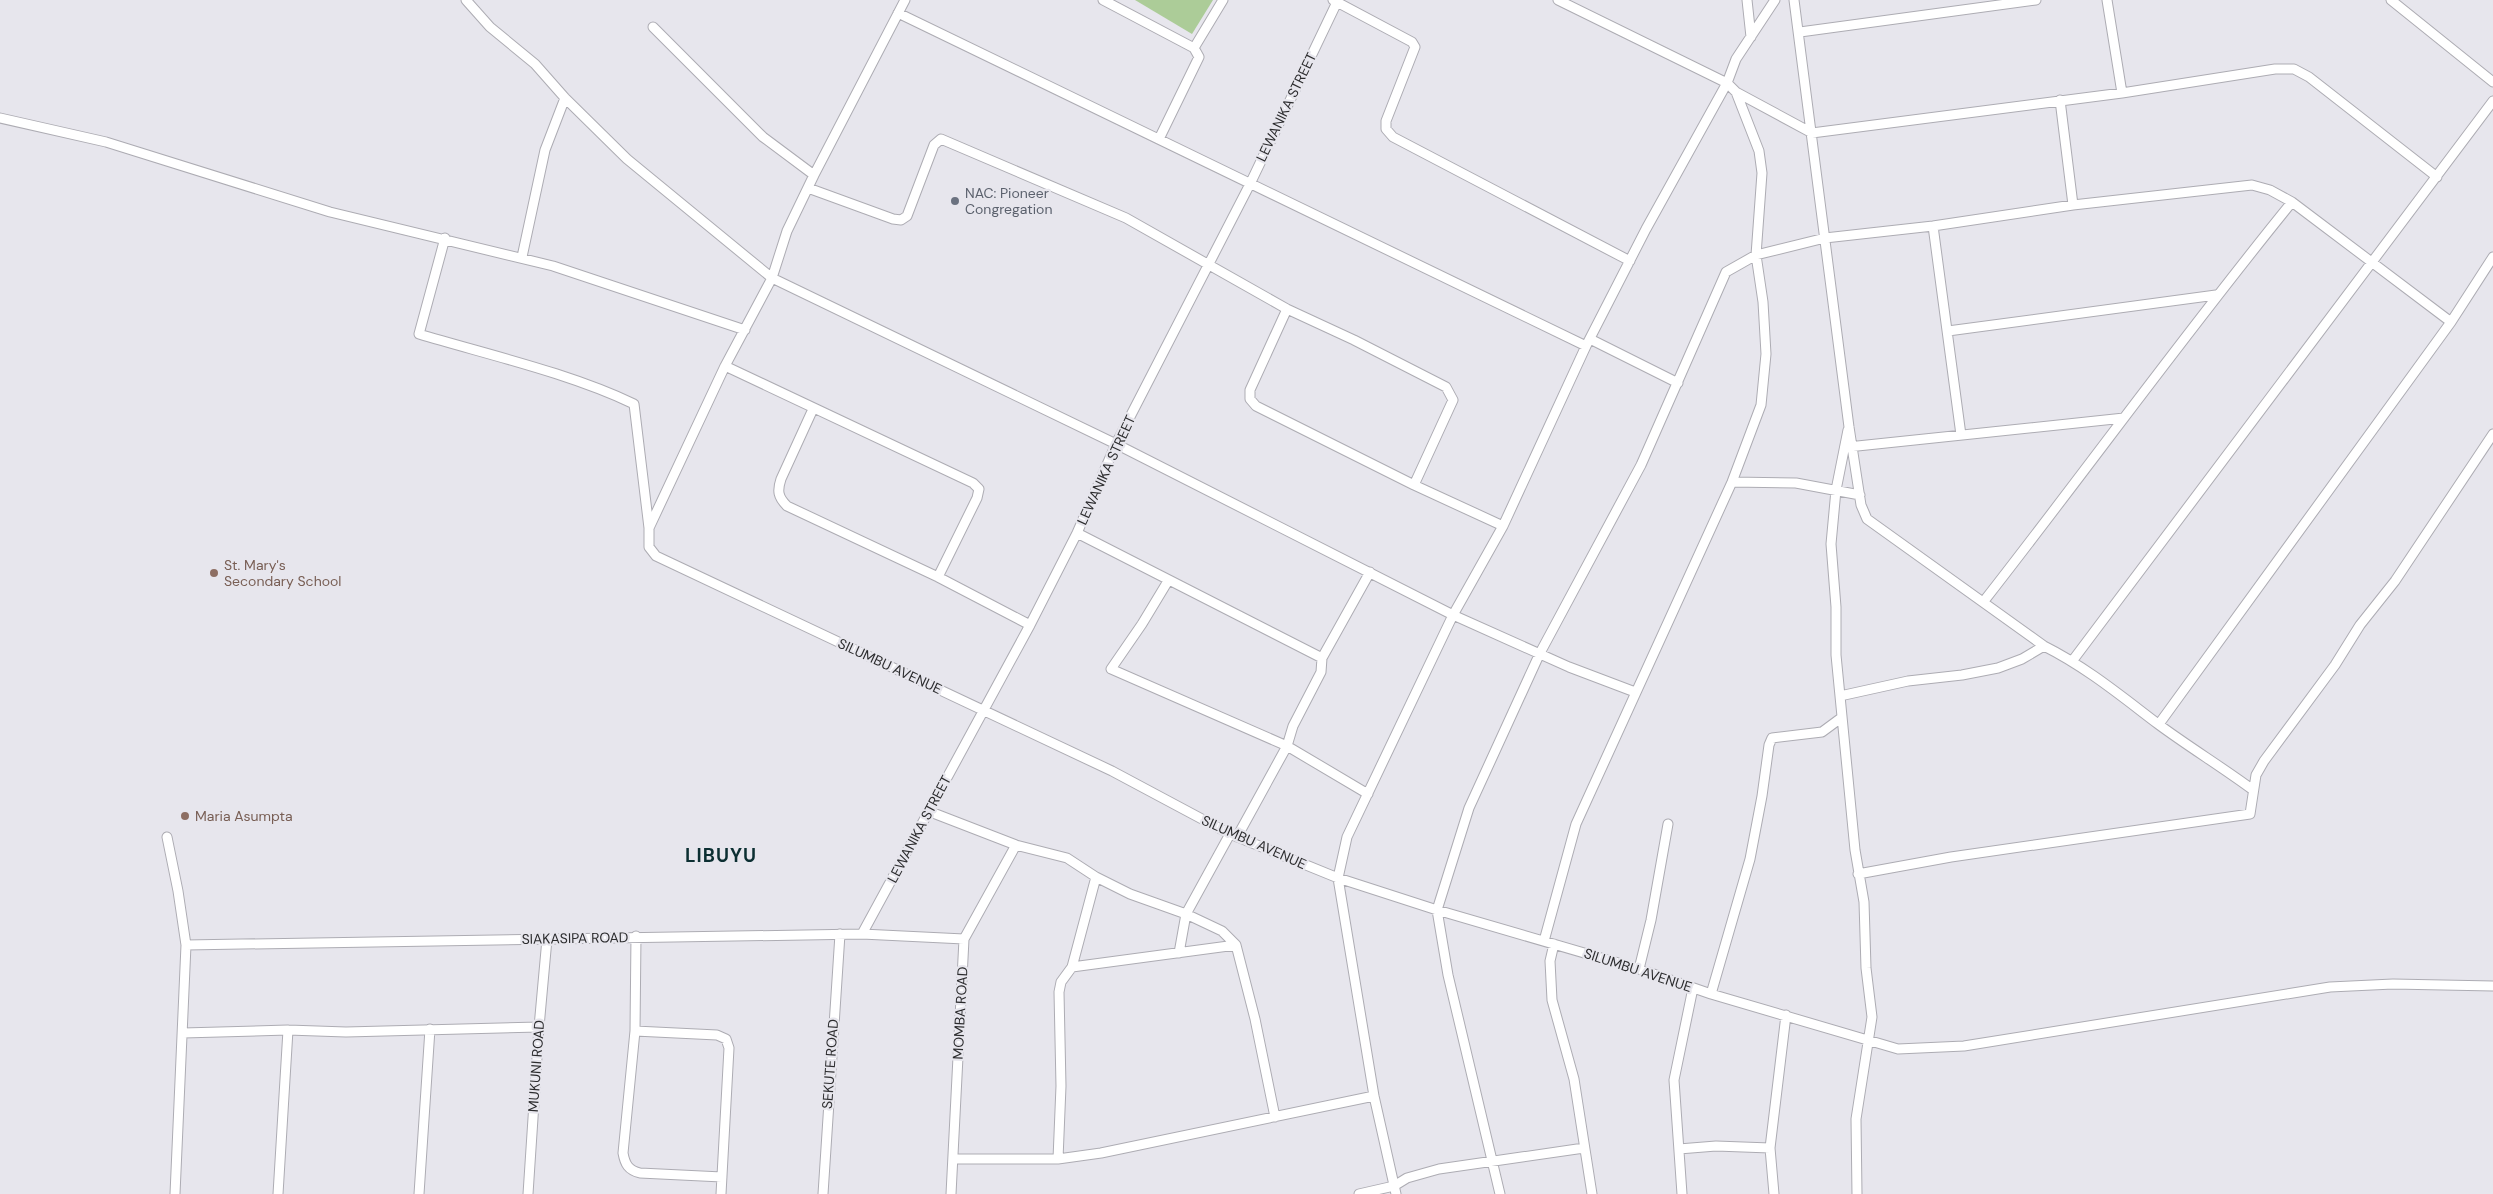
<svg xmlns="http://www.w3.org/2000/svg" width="2493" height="1194" font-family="'DM Sans',sans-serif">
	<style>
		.green { fill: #accc98 }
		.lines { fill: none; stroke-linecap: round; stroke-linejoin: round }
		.street-casing { stroke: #adacb3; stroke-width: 11 }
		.street { stroke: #fff; stroke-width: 9 }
		.worship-dot { fill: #6b7280; stroke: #e7e6ed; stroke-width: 2 }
		.education-dot { fill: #8d6e63; stroke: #e7e6ed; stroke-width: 2 }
		.labels { text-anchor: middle; stroke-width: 4.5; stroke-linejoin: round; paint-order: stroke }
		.street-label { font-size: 14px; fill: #2c2c2e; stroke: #e7e6ed }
		.worship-label { font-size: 14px; fill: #5b616d; stroke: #e7e6ed; text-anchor: start }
		.education-label { font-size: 14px; fill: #785e54; stroke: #e7e6ed; text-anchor: start }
		.district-label { font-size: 19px; font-weight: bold; letter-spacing: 1px; fill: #0c2f32; stroke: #e7e6ed }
	</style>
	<rect width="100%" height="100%" fill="#e7e6ed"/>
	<path class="green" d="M1135 0H1213L1192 34Z"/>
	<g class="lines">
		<g class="street-casing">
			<path id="street" d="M466 0 490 27 535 64 565 98 627 159 772 278 1116 444 1453 615 1569 667 1635 692
				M905 0 814 175 787 231 772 278 725 366 649 528V547L656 556 1112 771 1230 834 1338 878 1437 910 1639 969 1711 994 1898 1049 1964 1046 2330 987 2393 984 2493 986
				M1103 0 1194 48 1199 57 1159 139
				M1333 0 1412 42 1415 47 1386 121V129L1393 137 1630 261
				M1558 0 1727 83 1736 92 1812 133 2122 93 2275 69H2294L2309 77 2437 177
				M1747 0 1751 37
				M1794 0 1849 427 1861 505 1867 519 2044 646C2086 667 2121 696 2158 724 2189 747 2222 767 2253 790
				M2107 0 2122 93
				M2391 0 2493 82
				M898 13 1586 346
				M653 27 763 137 814 175
				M1800 32 2036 0
				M1194 48 1223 0
				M2060 100 2073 205
				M0 118 106 142 330 212 553 266 745 330
				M808 188 893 219 901 220 907 216 934 145 941 139 1126 218 1287 309 1354 340 1446 387 1453 400 1414 485
				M1933 226 1961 435
				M445 238 419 334C489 355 569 373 634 404L649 528
				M522 257 545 150 565 98
				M1287 309 1250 390V399L1256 406 1414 485 1503 526
				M1948 331 2216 295
				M1590 339 1678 383
				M725 366 973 483 979 489 977 498 938 577 1030 625
				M813 409 781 479C777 491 778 497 787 506L938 577
				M1848 430 1836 490 1831 544 1836 607V655L1855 850 1864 902 1866 968 1872 1017 1856 1119 1857 1194
				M1848 447 2124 418
				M1732 482 1796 483 1860 495
				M1077 533 1322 658 1370 572
				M1168 581 1142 624 1111 669 1287 746 1293 726 1321 672 1322 658
				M1984 601C2088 468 2186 332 2292 202
				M2073 660 2493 101
				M1840 696 1908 681 1962 675 1998 668 2022 659 2044 646
				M2159 724 2451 322 2493 257
				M928 811 1016 845 1067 858 1096 877 1130 894 1186 914 1222 931 1236 945 1255 1019 1275 1117
				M167 837 178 891 186 945 175 1194
				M1237 837 1287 746 1368 794
				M1858 874 1951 857 2250 814 2256 775 2264 761 2335 665 2360 625 2395 581 2493 434
				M862 934 1030 625 1077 533 1116 444 1250 184 1338 0
				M636 936 635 1031 623 1153C625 1164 628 1170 640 1173L722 1177
				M1544 941 1576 824 1732 482 1761 405 1766 354 1763 302 1756 255 1762 173 1759 151 1736 92
				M1554 944 1550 961 1552 1000 1574 1079 1592 1194
				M186 945 862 934 964 939
				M1179 953 1186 914 1230 834
				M1072 967 1236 945
				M1639 969 1651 920 1668 824
				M1711 994 1750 859 1762 796 1769 745 1772 738 1822 732 1841 718
				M635 1031 717 1035 726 1039 729 1048 721 1194
				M183 1033 288 1030 346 1032 539 1027
				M1770 1148 1786 1015
				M1679 1149 1716 1146 1770 1148 1774 1194
				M953 1159H1058L1101 1153 1374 1096
				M1058 1159 1061 1086 1059 992 1061 982 1072 967 1096 877
				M278 1194 288 1030
				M419 1194 430 1029
				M528 1194 539 1027 547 939
				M823 1194 840 934
				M951 1194 964 939 1016 845
				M1359 1194 1394 1186 1407 1178 1439 1169 1584 1148
				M1396 1194 1374 1096 1338 878 1347 837 1453 615 1503 526 1586 346 1646 229 1727 83 1736 59 1775 0
				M1500 1194 1448 975 1437 910 1469 808 1540 653 1641 465 1726 272 1756 255 1825 238 1933 226 2073 205 2252 185 2270 190 2292 202 2451 322
				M1682 1194 1674 1080 1693 988"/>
		</g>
		<use href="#street" class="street"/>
	</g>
	<circle class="worship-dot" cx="955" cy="201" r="5"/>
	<g class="education-dot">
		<circle cx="214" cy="573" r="5"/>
		<circle cx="185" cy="816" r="5"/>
	</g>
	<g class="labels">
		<g class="street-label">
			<text transform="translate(1286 107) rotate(-64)" y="5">LEWANIKA STREET</text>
			<text transform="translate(1106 470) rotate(-65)" y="5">LEWANIKA STREET</text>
			<text transform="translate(890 666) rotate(25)" y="5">SILUMBU AVENUE</text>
			<text transform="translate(919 829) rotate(-62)" y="5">LEWANIKA STREET</text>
			<text transform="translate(1254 842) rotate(24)" y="5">SILUMBU AVENUE</text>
			<text transform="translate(575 938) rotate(-1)" y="5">SIAKASIPA ROAD</text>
			<text transform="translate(1638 970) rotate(18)" y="5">SILUMBU AVENUE</text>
			<text transform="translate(960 1013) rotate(-87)" y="5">MOMBA ROAD</text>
			<text transform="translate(830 1064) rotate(-86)" y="5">SEKUTE ROAD</text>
			<text transform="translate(536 1066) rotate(-86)" y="5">MUKUNI ROAD</text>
		</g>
		<g class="worship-label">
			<text x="965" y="198">NAC: Pioneer<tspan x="965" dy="16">Congregation</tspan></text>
		</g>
		<g class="education-label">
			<text x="224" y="570">St. Mary's<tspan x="224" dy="16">Secondary School</tspan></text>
			<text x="195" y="821">Maria Asumpta</text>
		</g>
		<g class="district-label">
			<text x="721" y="862">LIBUYU</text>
		</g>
	</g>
</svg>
